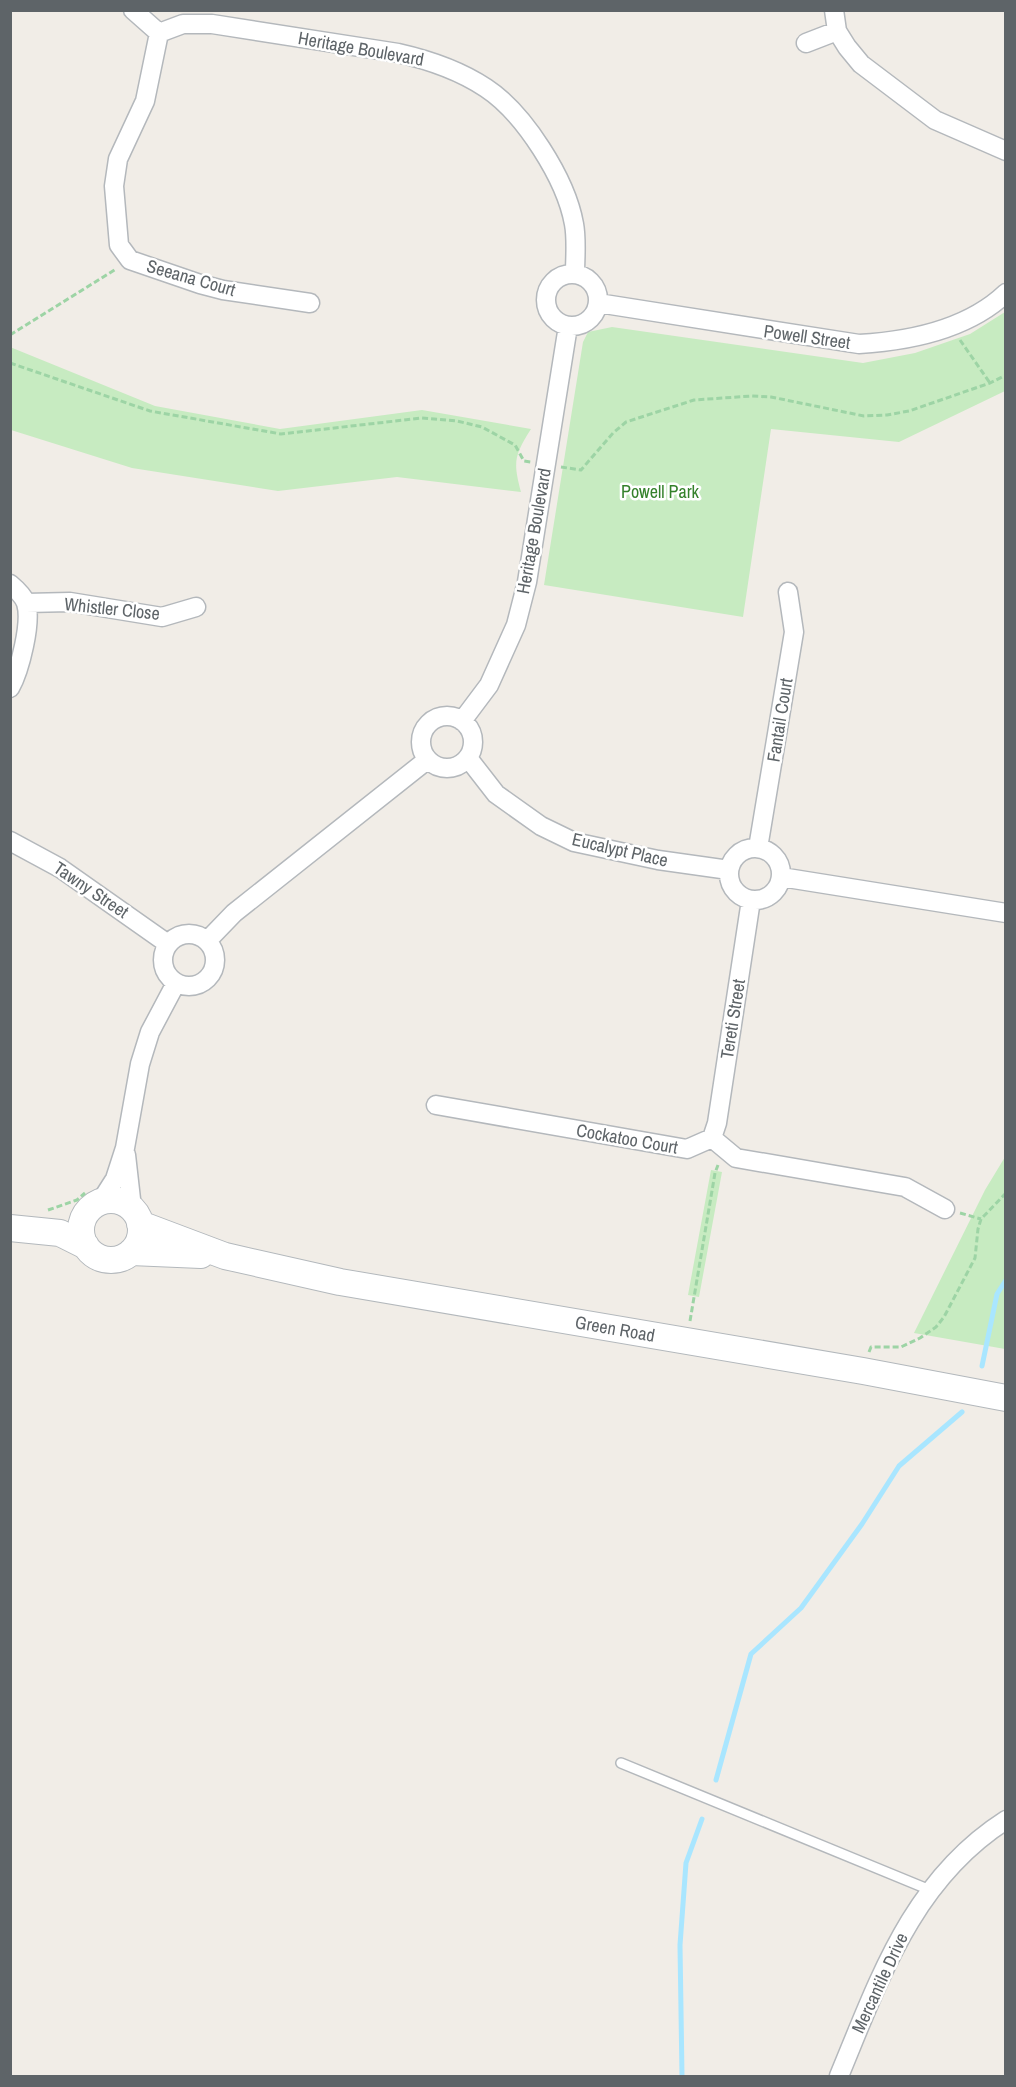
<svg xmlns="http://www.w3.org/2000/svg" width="1016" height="2087" font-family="'Archivo Narrow',sans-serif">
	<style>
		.green { fill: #c7ebc1 }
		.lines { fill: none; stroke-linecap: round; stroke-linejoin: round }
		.stream { stroke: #a9e6ff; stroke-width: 5 }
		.lane-casing { stroke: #b4b8bc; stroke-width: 12 }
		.street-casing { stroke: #b4b8bc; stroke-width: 21 }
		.secondary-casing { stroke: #b3b8bc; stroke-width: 28 }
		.path { stroke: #9dd4a5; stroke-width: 3; stroke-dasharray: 6 3; stroke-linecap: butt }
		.lane { stroke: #fff; stroke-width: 9 }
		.street { stroke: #fff; stroke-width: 18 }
		.secondary { stroke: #fff; stroke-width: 26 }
		.labels { text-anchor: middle; stroke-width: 5; stroke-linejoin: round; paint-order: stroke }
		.street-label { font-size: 18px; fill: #5e6468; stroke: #fff }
		.park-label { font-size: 18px; fill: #34812b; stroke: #fff }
	</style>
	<rect width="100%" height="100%" fill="#f1ede7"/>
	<path class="green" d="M1005 312V391L899 442 771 429 743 617 544 585 583 342 588 332 612 327 863 363 915 353 970 334Z
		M10 347 155 406 280 429 422 410 531 429C514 456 513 462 521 492L397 477 278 491 132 468 11 430Z
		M1005 1157V1349L914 1333 985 1190Z
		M711 1170 722 1172 699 1297 688 1295Z"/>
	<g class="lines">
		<path class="stream" d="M982 1366 997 1294 1006 1280
			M716 1780 751 1654 801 1608 862 1524 899 1466 962 1412
			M682 2076 680 1945 686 1863 702 1819"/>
		<g class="lane-casing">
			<path id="lane" d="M621 1763 930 1890"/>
		</g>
		<g class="street-casing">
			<path id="street" d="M133 10 159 33 183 24H212L398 53C429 60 459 70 486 88 524 113 566 179 574 224 577 240 575 258 575 274
				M834 10 837 31 847 47 861 64 935 120 1006 151
				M159 33 145 101 118 159 114 186 119 245 130 260 200 284 223 290 310 303
				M806 43 837 31
				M546 300a26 26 0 1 1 52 0a26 26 0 1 1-52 0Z
				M598 303 859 344C910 341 967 330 1006 293
				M10 584C16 589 23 595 26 603 32 622 20 670 10 688
				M26 603 70 602 162 617 196 607
				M421 742a26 26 0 1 1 52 0a26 26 0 1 1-52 0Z
				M462 721 489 685 516 625 527 582 568 326
				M468 758 496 794 541 826 574 842 658 860 729 870
				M10 841 60 868 168 944
				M758 848 794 632 788 592
				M729 874a26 26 0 1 1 52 0a26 26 0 1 1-52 0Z
				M781 877 1006 913
				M163 960a26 26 0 1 1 52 0a26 26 0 1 1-52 0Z
				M207 941 234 913 427 760
				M436 1105 687 1149 712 1138 736 1158 905 1187 945 1209
				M712 1138 717 1123 751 900
				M126 1155 132 1208
				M101 1201 115 1179 125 1148 140 1064 150 1032 176 983
				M839 2076C879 1980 912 1880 1006 1820"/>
		</g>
		<g class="secondary-casing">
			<path id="secondary" d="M81 1230a30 30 0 1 1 60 0a30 30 0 1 1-60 0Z
				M140 1224 225 1256 340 1282 863 1371 1006 1398
				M10 1228 60 1233 86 1246
				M131 1252 201 1255"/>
		</g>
		<path class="path" d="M10 335 116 269
			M960 340 990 383
			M10 363 150 411 281 434 422 418 457 421 482 427 515 445 524 461 531 462
			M561 467 581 470 613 433 626 422 694 400 752 396 771 397 864 416 887 415 909 411 990 383 1006 375
			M48 1210 77 1200 85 1193
			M960 1213 981 1219
			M690 1321 715 1173 718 1165
			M869 1352 871 1347H901L920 1338 936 1327 944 1317 975 1258 978 1229 981 1219 1006 1193"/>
		<use href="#lane" class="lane"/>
		<use href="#street" class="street"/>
		<use href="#secondary" class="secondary"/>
	</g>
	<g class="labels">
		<g class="street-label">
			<text transform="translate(361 49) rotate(10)" y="6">Heritage Boulevard</text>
			<text transform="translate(191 278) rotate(16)" y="6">Seeana Court</text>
			<text transform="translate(807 337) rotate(8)" y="6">Powell Street</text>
			<text transform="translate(534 531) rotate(-80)" y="6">Heritage Boulevard</text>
			<text transform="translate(112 609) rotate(6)" y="6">Whistler Close</text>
			<text transform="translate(780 720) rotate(-81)" y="6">Fantail Court</text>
			<text transform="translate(620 850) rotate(13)" y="6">Eucalypt Place</text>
			<text transform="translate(91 890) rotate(34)" y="6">Tawny Street</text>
			<text transform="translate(733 1019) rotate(-81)" y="6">Tereti Street</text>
			<text transform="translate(627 1139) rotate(10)" y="6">Cockatoo Court</text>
			<text transform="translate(615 1329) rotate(10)" y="6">Green Road</text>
			<text transform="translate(880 1983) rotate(-65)" y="6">Mercantile Drive</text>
		</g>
		<g class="park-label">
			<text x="660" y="498">Powell Park</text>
		</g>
	</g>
	<rect width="1016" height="2087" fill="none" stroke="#5e6468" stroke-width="24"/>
</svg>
